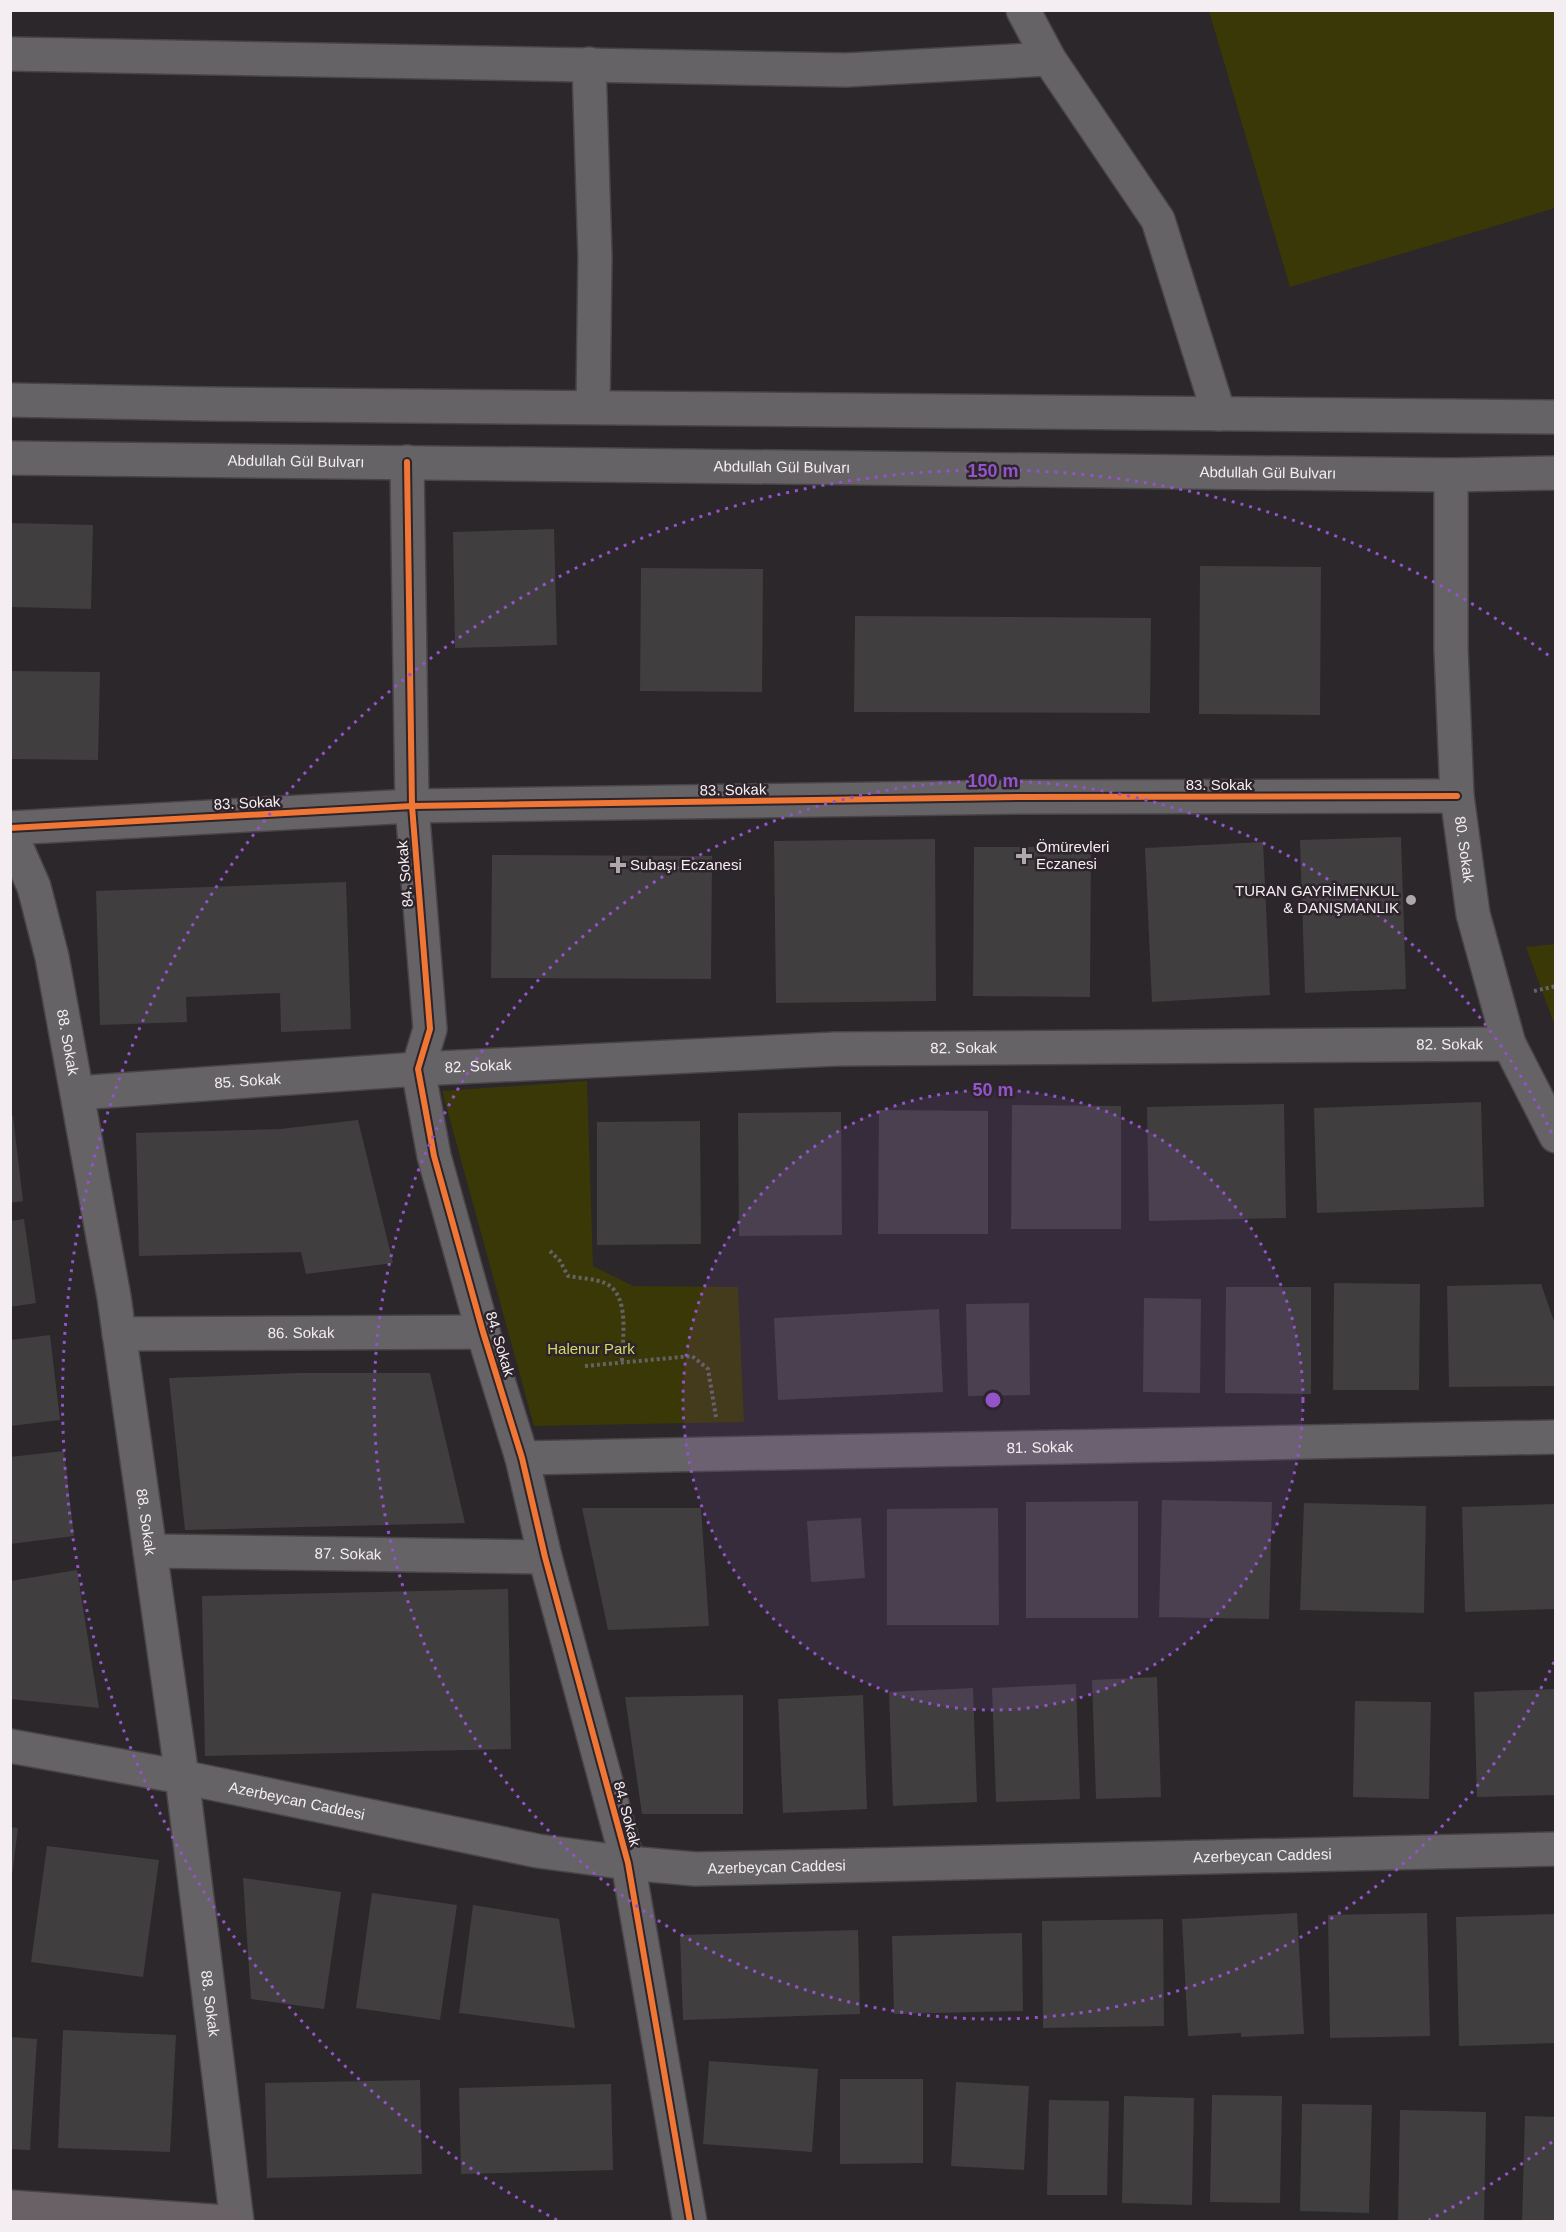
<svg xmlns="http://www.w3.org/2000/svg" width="1566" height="2232" font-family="Helvetica,sans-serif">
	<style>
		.green { fill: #393806 }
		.building { fill: #413e40 }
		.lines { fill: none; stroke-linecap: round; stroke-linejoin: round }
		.street-casing { stroke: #494448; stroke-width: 36 }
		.secondary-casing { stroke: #494448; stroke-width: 36 }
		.primary-casing { stroke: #494448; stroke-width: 36 }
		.path { stroke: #646264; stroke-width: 4; stroke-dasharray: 3 3; stroke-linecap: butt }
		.street { stroke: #666366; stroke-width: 33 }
		.secondary { stroke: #666366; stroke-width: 33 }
		.primary { stroke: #696166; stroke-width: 33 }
		.cycleway-casing { stroke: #2d252b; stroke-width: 10 }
		.cycleway { stroke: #f07635; stroke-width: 6 }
		.ring { fill: none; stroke: #9353c9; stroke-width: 3; stroke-dasharray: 3 6 }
		.poi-dot { fill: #aea8ac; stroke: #2d252b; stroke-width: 2 }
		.labels { text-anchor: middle; stroke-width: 5; stroke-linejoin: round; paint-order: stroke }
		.street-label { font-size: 15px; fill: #f4eef2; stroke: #2d252b }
		.poi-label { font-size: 15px; fill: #f4eef2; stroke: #2d252b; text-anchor: start }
		.park-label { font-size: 15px; fill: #d5d76b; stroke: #2d252b }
		.centre { fill: #9353c9; stroke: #2d252b; stroke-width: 3 }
		.ring-label { font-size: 18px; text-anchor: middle; font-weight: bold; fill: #9353c9; stroke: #2d252b; stroke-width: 5; stroke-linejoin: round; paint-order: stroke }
	</style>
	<rect width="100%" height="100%" fill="#2b272a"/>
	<path class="green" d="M1209 11H1555V208L1290 287Z
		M1555 944H1556L1555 1026 1526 947Z
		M587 1081 593 1266 633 1286 738 1287 744 1422 534 1426 442 1091Z"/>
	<path class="building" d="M10 523 93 525 91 609 10 607Z
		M554 529 557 645 455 648 453 532Z
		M1200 566 1321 567 1320 715 1199 714Z
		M641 568 763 569 762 692 640 691Z
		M855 616 1151 618 1150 713 854 712Z
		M10 671 100 672 98 760 10 759Z
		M1401 837 1406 989 1305 993 1300 840Z
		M935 839 936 1001 776 1003 774 841Z
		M1263 842 1270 995 1152 1002 1145 848Z
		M974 847H1091L1090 997 973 996Z
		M492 855 712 856 711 979 491 978Z
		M346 882 351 1029 281 1032 280 993 186 997 187 1022 100 1025 96 891Z
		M1481 1102 1484 1207 1317 1213 1314 1108Z
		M1284 1104 1286 1218 1149 1221 1147 1107Z
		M1012 1105 1121 1106V1229H1011Z
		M879 1110 988 1111V1234H878Z
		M841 1112 842 1235 739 1236 738 1113Z
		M10 1116H13L23 1201 10 1203Z
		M358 1120 393 1263 306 1274 301 1252 139 1256 136 1133 280 1129Z
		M700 1121 701 1244 597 1245V1122Z
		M24 1219 36 1303 10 1307V1221Z
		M1334 1283 1420 1284 1419 1390H1333Z
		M1541 1284 1556 1327V1386L1449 1387 1447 1286Z
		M1226 1287H1311V1394L1225 1393Z
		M1144 1298 1201 1299 1200 1393 1143 1392Z
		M1029 1303 1030 1395 968 1396 966 1304Z
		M939 1309 943 1392 778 1400 774 1318Z
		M50 1335 60 1420 10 1426V1340Z
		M300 1373H430L465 1523 185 1530 169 1378Z
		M64 1451 74 1536 10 1544V1457Z
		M1162 1500 1272 1502 1269 1619 1159 1617Z
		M1138 1501V1618H1026V1502Z
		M1304 1503 1426 1506 1424 1613 1300 1610Z
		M1556 1504V1609L1465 1612 1462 1507Z
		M582 1508H701L709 1626 608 1630Z
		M998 1508 999 1625H887V1509Z
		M861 1518 865 1578 811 1582 807 1521Z
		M77 1570 99 1708 10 1699V1581Z
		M508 1589 511 1749 205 1756 202 1596Z
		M1157 1677 1161 1797 1096 1799 1092 1680Z
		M1076 1684 1080 1799 996 1802 992 1688Z
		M973 1688 977 1802 893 1806 889 1692Z
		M1556 1689V1795L1477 1797 1474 1692Z
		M743 1695V1814H642L625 1697Z
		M863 1695 867 1809 783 1813 778 1699Z
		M1355 1701 1431 1702 1429 1799 1353 1797Z
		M10 1827 18 1828 12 1875H10Z
		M47 1846 159 1860 143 1977 31 1962Z
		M243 1878 341 1892 324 2009 251 1999Z
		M372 1893 457 1905 440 2020 356 2008Z
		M473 1905 559 1919 575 2028 459 2013Z
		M1297 1913 1304 2034 1241 2037V2033L1188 2036 1182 1919Z
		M1427 1913 1430 2036 1330 2038 1328 1915Z
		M1556 1914V2043L1459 2046 1456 1917Z
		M1163 1919 1164 2026 1043 2028 1042 1921Z
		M858 1930 860 2014 683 2020 680 1935Z
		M1022 1933 1023 2011 894 2014 892 1936Z
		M63 2030 176 2035 170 2152 58 2148Z
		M10 2037 37 2039 30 2150 10 2149Z
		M709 2061 818 2069 812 2152 703 2144Z
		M840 2079H923V2163L840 2164Z
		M420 2080 422 2174 267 2178 265 2083Z
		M956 2082 1029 2086 1024 2170 951 2166Z
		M611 2084 613 2170 461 2174 459 2088Z
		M1212 2095 1282 2096 1280 2203 1210 2202Z
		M1124 2096 1194 2098 1192 2205 1122 2203Z
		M1049 2100 1109 2101 1107 2195H1047Z
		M1302 2104 1372 2105 1369 2213 1300 2211Z
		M1400 2110 1486 2112 1484 2222H1398Z
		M1525 2116 1556 2117V2222H1522Z"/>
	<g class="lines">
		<g class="street-casing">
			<g id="street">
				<path d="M1023 10 1049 59 1158 220 1219 414"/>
				<path d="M589 64 595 257 593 407"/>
				<path d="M407 462 412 806 430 1029 418 1069 434 1156 483 1332 522 1458 545 1557 628 1863 690 2222"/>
				<path id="s1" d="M1451 475V649L1457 796 1473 914 1509 1044 1556 1136"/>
				<path d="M10 828 412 806 1021 797 1457 796"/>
				<path id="s2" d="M10 832 34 887 52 957 114 1297 182 1777 237 2222"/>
				<path id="s3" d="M77 1093 418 1069 836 1049 1509 1044"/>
				<path id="s4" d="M119 1334 483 1332"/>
				<path id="s5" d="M522 1458 1556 1437"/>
				<path id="s6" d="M150 1551 545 1557"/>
			</g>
		</g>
		<g class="secondary-casing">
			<g id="secondary">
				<path d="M10 54 846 70 1049 59"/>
				<path d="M10 400 210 404 1556 417"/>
				<path id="s7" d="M10 458 1451 475 1556 473"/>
				<path id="s8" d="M10 1746 182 1777 538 1851 628 1863 695 1869 1556 1849"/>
			</g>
		</g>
		<g class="primary-casing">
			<path id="primary" d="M10 2207 226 2222"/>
		</g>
		<path class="path" d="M1534 991 1556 986
			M550 1251 560 1261 568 1276C580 1278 595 1279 605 1283 631 1295 622 1340 622 1362
			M585 1366 692 1356 708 1369 716 1417"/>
		<use href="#street" class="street"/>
		<use href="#secondary" class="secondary"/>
		<use href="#primary" class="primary"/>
		<g class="cycleway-casing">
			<path id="cycleway" d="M407 462 412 806 430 1029 418 1069 434 1156 483 1332 522 1458 545 1557 628 1863 690 2222
				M10 828 412 806 1021 797 1457 796"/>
		</g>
		<use href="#cycleway" class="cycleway"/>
	</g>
	<circle cx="993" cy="1400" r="310" fill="#9353c9" fill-opacity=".12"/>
	<g class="ring">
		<circle cx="993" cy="1400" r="310"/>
		<path d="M1554 1662A619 619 0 1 1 1554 1138"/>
		<path d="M1552 2142A929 929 0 0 1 1429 2220M557 2220A929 929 0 1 1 1552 658"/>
	</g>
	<g class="poi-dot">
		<path d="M1021 847h6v6h6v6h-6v6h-6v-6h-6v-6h6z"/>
		<path d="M615 856h6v6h6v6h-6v6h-6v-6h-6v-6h6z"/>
		<circle cx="1411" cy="900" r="6"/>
	</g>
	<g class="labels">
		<g class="street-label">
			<text dy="5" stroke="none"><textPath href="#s7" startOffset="286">Abdullah Gül Bulvarı</textPath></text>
			<text dy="5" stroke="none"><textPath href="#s7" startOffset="772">Abdullah Gül Bulvarı</textPath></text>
			<text dy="5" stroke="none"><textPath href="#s7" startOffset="1258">Abdullah Gül Bulvarı</textPath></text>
			<text x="1219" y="790">83. Sokak</text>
			<text transform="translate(733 790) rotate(-1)" y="5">83. Sokak</text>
			<text transform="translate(247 803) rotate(-3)" y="5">83. Sokak</text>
			<text dy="5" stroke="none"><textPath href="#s1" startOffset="375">80. Sokak</textPath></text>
			<text transform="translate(405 874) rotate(-95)" y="5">84. Sokak</text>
			<text dy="5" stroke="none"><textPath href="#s2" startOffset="219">88. Sokak</textPath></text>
			<text dy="5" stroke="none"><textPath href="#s3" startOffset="1374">82. Sokak</textPath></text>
			<text dy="5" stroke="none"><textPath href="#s3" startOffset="888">82. Sokak</textPath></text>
			<text dy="5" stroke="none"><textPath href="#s3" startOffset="402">82. Sokak</textPath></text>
			<text dy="5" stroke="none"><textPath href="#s3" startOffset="171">85. Sokak</textPath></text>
			<text dy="5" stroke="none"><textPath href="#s4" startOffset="182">86. Sokak</textPath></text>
			<text transform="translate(500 1344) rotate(73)" y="5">84. Sokak</text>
			<text dy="5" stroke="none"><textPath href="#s5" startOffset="518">81. Sokak</textPath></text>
			<text dy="5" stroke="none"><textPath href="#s2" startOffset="705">88. Sokak</textPath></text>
			<text dy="5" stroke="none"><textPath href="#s6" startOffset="198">87. Sokak</textPath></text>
			<text dy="5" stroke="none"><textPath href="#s8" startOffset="292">Azerbeycan Caddesi</textPath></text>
			<text transform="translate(627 1814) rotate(75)" y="5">84. Sokak</text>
			<text dy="5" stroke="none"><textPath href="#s8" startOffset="1264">Azerbeycan Caddesi</textPath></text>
			<text dy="5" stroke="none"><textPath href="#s8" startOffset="778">Azerbeycan Caddesi</textPath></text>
			<text dy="5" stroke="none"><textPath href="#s2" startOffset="1191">88. Sokak</textPath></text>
		</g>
		<g class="poi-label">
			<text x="1036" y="852">Ömürevleri<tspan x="1036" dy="17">Eczanesi</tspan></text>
			<text x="630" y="870">Subaşı Eczanesi</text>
			<text x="1399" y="896" text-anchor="end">TURAN GAYRİMENKUL<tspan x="1399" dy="17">&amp; DANIŞMANLIK</tspan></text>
		</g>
		<g class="park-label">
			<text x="591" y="1354">Halenur Park</text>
		</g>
	</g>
	<circle cx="993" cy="1400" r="9" class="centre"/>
	<g class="ring-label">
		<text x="993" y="477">150 m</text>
		<text x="993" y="787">100 m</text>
		<text x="993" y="1096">50 m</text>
	</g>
	<rect width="1566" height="2232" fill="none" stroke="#f4eef2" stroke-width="24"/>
</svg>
